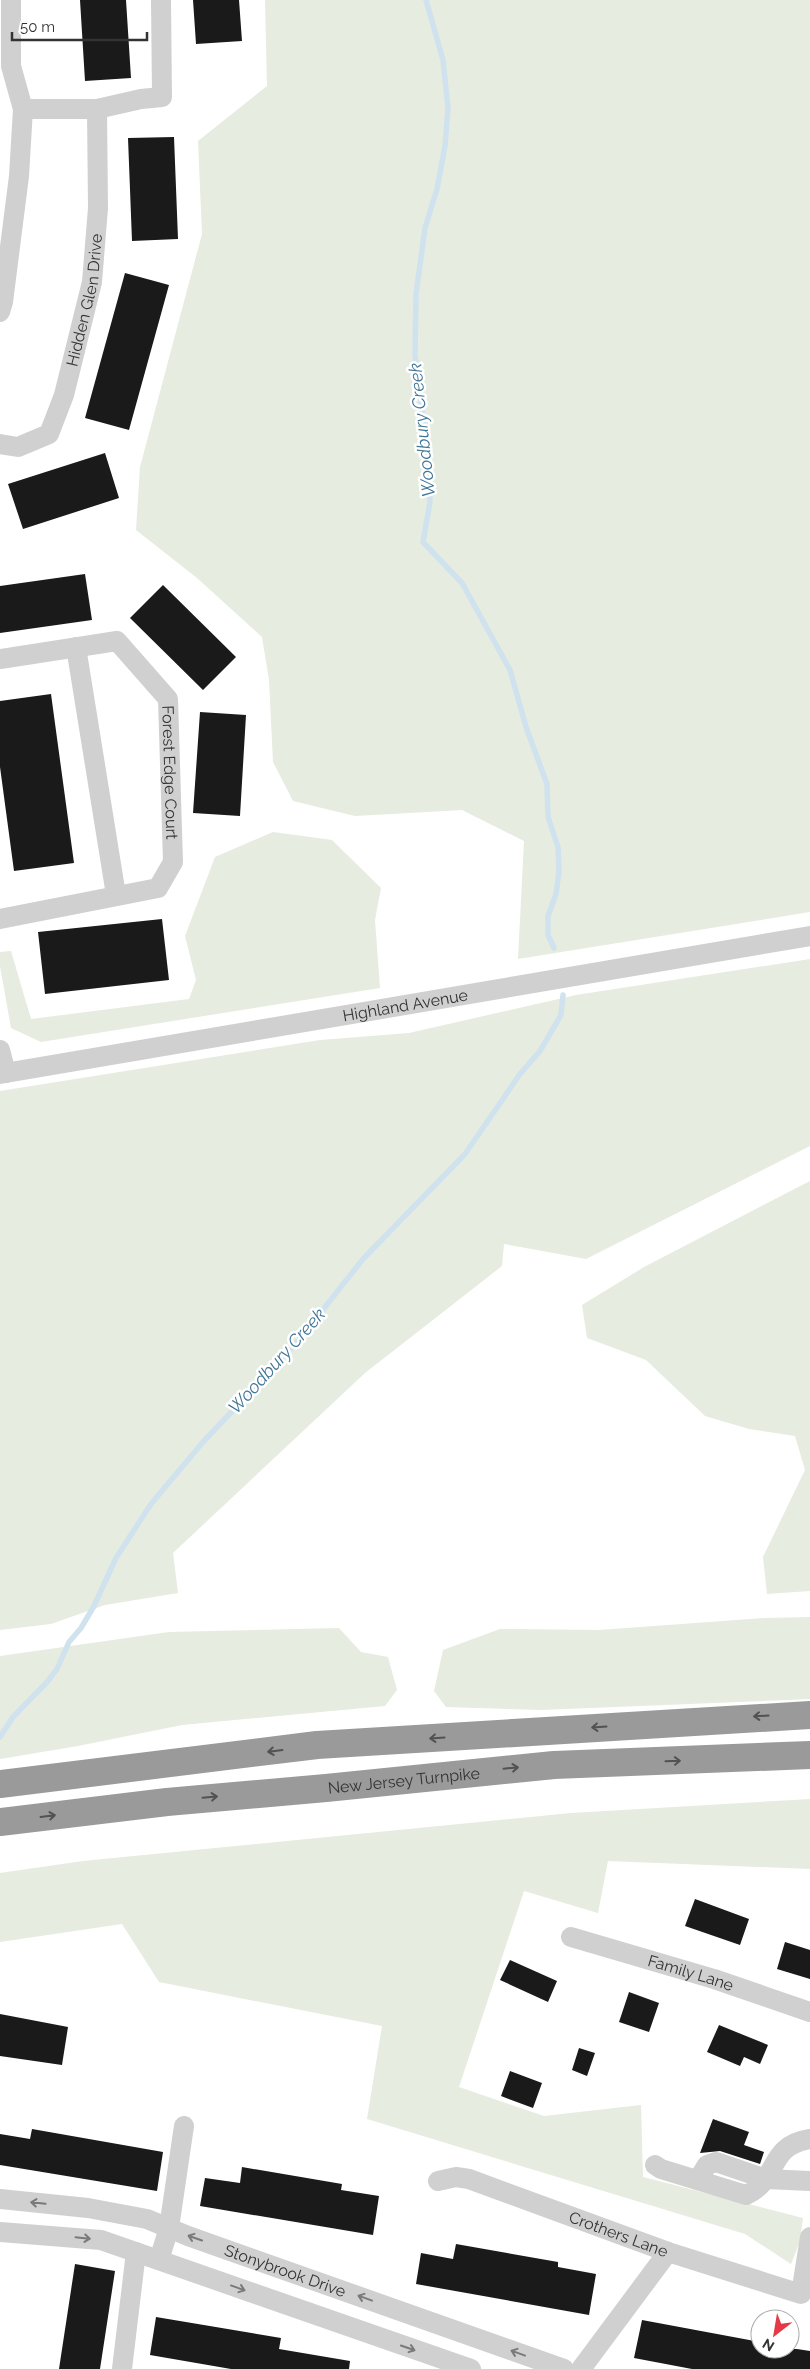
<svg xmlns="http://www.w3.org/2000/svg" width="810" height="2369" font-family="Raleway,sans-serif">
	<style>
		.green { fill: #e6ecdf }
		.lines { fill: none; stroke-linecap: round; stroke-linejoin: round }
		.stream { stroke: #cfe2ee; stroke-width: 5.5 }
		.building { fill: #1a1a1a }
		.minor { stroke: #d0d0d0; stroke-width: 20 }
		.highway { stroke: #9a9a9a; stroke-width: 28 }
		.oneway { stroke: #525252 }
		.oneway2 { stroke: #7a7a7a }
		.labels { text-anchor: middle; stroke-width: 5; stroke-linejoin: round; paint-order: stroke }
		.street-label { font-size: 16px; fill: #333; stroke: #fff }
		.water-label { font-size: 18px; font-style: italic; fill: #3f7597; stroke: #fff }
	</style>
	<rect width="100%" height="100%" fill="#fff"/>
	<path class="green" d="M265 0H810V912L518 959 524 841 462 810 355 816 293 801 273 762 269 680 262 637 197 578 136 530 140 467 202 234 198 141 267 86Z
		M273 832 332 840 381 888 375 920 380 988 41 1042 11 1028 0 966V952L11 951 31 1019 189 999 196 980 185 936 215 857Z
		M810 959V1146L586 1259 504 1244 502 1266 365 1373 173 1553 178 1593 105 1605 51 1624 0 1630V1091L320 1040 409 1033 576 995Z
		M810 1181V1591L767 1594 763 1557 805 1470 795 1436 749 1429 705 1416 646 1360 587 1338 582 1305 644 1267Z
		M810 1617V1699L541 1710 446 1707 434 1691 443 1650 500 1629 599 1630 765 1618Z
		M339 1628 361 1652 388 1657 397 1690 385 1706 182 1725 78 1746 0 1759V1656L169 1632Z
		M810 1799V1869L608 1861 598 1913 524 1891 459 2087 544 2116 641 2105 643 2177 803 2218 800 2241 791 2264 745 2234 367 2119 382 2026 159 1982 122 1924 0 1942V1873L83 1861 571 1813Z"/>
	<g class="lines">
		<path class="stream" d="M426 0 443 60 448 108 445 146 437 189 425 228 416 294 415 355 428 459 430 502 423 542 462 583 510 670 526 727 547 784 548 817 558 847 559 871 556 894 548 916V935L554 948
			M0 1737 13 1717 47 1682 57 1669 69 1642 81 1628 94 1606 116 1558 151 1504 203 1442 299 1340 363 1259 465 1154 520 1074 540 1051 561 1015 563 995"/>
	</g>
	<path class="building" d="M80 0H126L131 78 85 81Z
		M193 0H239L242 41 196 44Z
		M174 137 178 239 132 241 128 138Z
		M125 273 169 285 129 430 85 418Z
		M105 453 119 498 23 529 8 484Z
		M85 574 92 620 0 633V586Z
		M163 585 236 657 203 690 130 618Z
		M51 694 74 863 14 871 0 767V701Z
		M200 712 246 715 240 816 193 813Z
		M162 919 169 980 45 994 38 932Z
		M695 1899 749 1919 740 1945 685 1926Z
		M785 1942 810 1950V1979L777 1969Z
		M510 1960 557 1981 548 2002 500 1980Z
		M629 1992 659 2003 649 2032 619 2022Z
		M0 2014 68 2027 62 2065 0 2056Z
		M719 2025 768 2045 760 2064 744 2057 740 2066 707 2052Z
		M579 2048 595 2053 587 2076 572 2070Z
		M510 2071 542 2083 533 2108 501 2096Z
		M713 2119 749 2132 744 2145 764 2152 760 2164 720 2151 700 2153Z
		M32 2129 163 2152 157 2191 0 2165V2134L30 2139Z
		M242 2167 342 2184 341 2190 379 2196 373 2235 200 2206 205 2178 240 2183Z
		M456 2244 558 2262V2267L596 2274 589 2315 416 2284 421 2253 453 2259Z
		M75 2264 115 2271 100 2369H59Z
		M156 2317 281 2338 279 2349 350 2361 349 2369H231L150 2355Z
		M642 2320 760 2342V2349H797L810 2351V2369H692L634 2358Z"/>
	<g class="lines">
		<g class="minor">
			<path d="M97 109 141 99 162 97 161 0"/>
			<path d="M0 312 3 302 19 176 23 109 11 66V0"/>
			<path id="s1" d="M0 444 18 447 49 434 64 395 92 282 98 208 97 109H23"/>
			<path d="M76 647 116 895"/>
			<path id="s2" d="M0 659 117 641 168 699 173 862 158 888 0 919"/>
			<path d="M0 1050 6 1073"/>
			<path id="s3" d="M0 1074 810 936"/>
			<path id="s4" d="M571 1937 714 1979 810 2012"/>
			<path d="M655 2165 661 2169 746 2195C780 2180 766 2146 810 2139"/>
			<path d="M698 2180 707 2165 716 2162 766 2179 810 2181"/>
			<path id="s5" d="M438 2181 456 2177 469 2179 668 2252 801 2294 810 2237"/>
			<path id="s6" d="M0 2199 88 2208 147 2219 188 2236 564 2369"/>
			<path d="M0 2232 101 2240 471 2369"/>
			<path d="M159 2260 169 2228 184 2126"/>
			<path d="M122 2369 136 2252"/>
			<path d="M581 2369 668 2252"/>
		</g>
		<g class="highway">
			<path d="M0 1784 317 1745 810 1715"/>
			<path id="s7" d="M0 1822 167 1802 326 1788 554 1765 810 1755"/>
		</g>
	</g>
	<defs><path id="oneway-shaft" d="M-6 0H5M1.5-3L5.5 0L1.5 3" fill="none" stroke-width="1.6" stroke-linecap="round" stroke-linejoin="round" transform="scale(1.25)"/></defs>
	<g class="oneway">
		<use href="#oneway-shaft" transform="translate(761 1716) rotate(177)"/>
		<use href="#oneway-shaft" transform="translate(599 1727) rotate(176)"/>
		<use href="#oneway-shaft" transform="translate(437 1738) rotate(176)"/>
		<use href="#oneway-shaft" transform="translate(275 1751) rotate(173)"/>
		<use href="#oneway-shaft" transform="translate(673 1761) rotate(-2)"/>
		<use href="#oneway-shaft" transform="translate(511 1768) rotate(-5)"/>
		<use href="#oneway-shaft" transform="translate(210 1797) rotate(-5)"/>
		<use href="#oneway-shaft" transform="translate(48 1816) rotate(-7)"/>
	</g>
	<g class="oneway2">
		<use href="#oneway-shaft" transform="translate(38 2203) rotate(-174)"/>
		<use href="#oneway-shaft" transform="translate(83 2238) rotate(6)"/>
		<use href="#oneway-shaft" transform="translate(195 2238) rotate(-161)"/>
		<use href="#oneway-shaft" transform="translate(238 2288) rotate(20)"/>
		<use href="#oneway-shaft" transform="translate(365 2298) rotate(-160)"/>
		<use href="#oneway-shaft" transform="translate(408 2348) rotate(19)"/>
		<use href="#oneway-shaft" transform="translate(518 2353) rotate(-160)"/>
	</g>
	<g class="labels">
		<g class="street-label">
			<text dy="6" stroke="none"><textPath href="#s1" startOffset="191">Hidden Glen Drive</textPath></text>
			<text dy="6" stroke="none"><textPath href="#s2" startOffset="269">Forest Edge Court</textPath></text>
			<text dy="6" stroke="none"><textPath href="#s3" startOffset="411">Highland Avenue</textPath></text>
			<text dy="6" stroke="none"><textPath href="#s7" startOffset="406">New Jersey Turnpike</textPath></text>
			<text dy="6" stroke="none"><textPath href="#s4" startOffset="125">Family Lane</textPath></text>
			<text dy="6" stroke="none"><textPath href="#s5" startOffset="191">Crothers Lane</textPath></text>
			<text dy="6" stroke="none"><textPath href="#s6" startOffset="296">Stonybrook Drive</textPath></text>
		</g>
		<g class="water-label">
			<text transform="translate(422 430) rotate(-96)" y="6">Woodbury Creek</text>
			<text transform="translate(277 1361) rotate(-48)" y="6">Woodbury Creek</text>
		</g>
	</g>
	<g transform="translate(775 2334) rotate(211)"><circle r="24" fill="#ffffff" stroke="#adadad"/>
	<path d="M0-4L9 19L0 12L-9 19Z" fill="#e63946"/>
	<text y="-8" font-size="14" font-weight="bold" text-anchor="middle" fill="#333333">N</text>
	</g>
	<path d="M12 32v8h135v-8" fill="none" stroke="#333333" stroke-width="2.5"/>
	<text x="20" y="32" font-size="15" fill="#333333" stroke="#ffffff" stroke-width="4" paint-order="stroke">50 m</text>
</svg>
